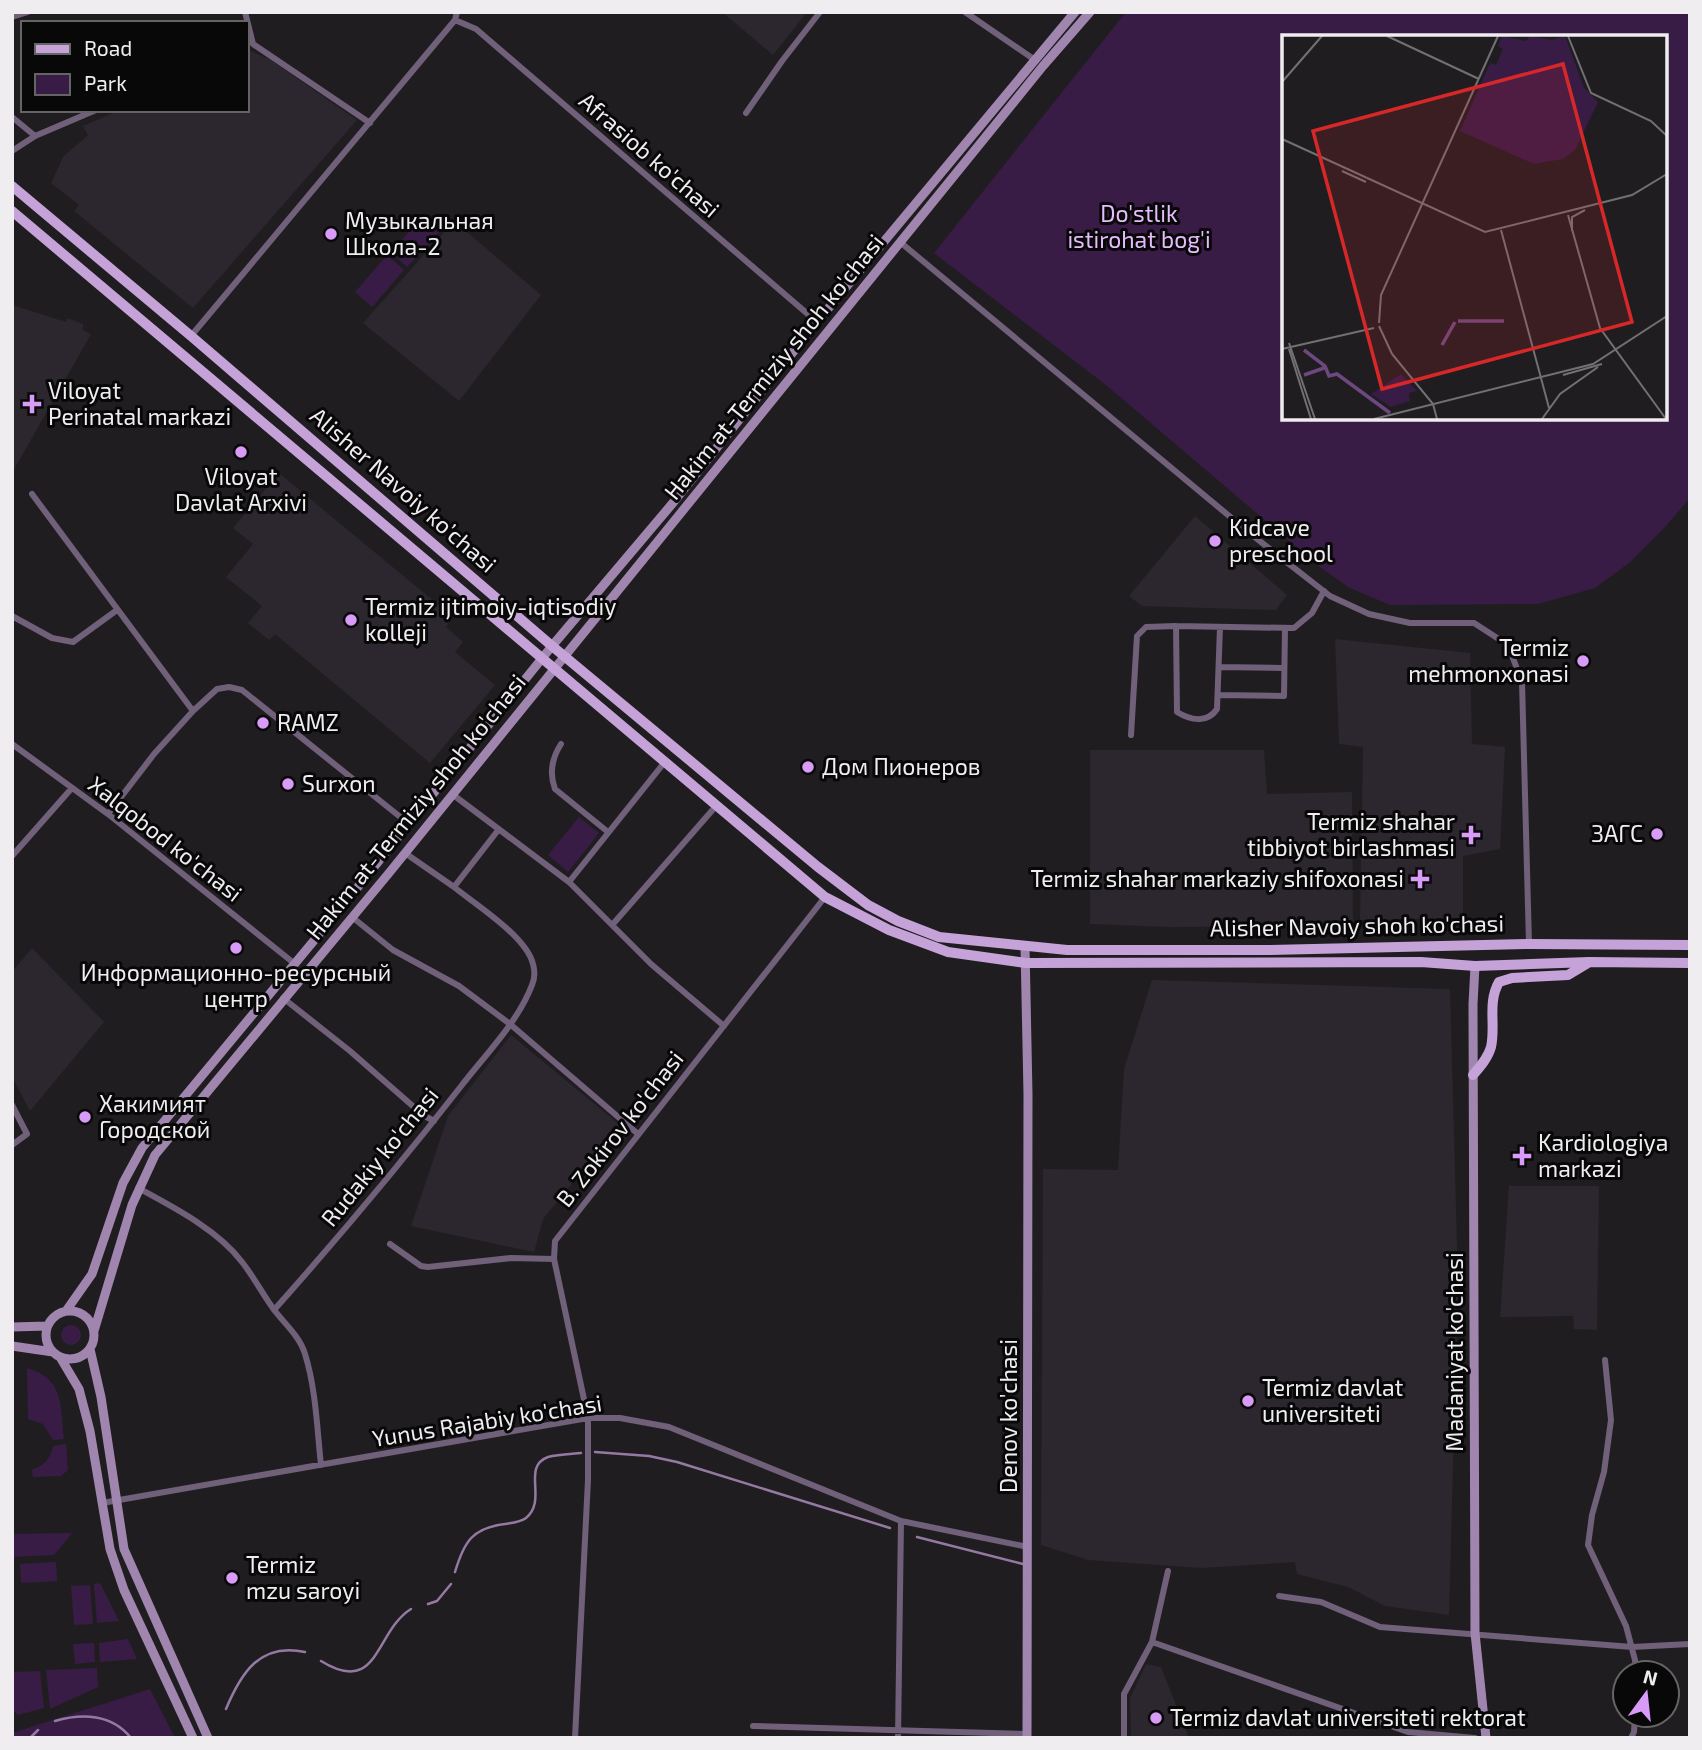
<svg xmlns="http://www.w3.org/2000/svg" width="1702" height="1750" font-family="'Exo 2',sans-serif">
	<style>
		.built { fill: #2c262f }
		.green { fill: #381c46; fill-rule: evenodd }
		.lines { fill: none; stroke-linecap: round; stroke-linejoin: round }
		.stream { stroke: #947aa2; stroke-width: 2.5 }
		.street { stroke: #706079; stroke-width: 6 }
		.secondary { stroke: #a086af; stroke-width: 9 }
		.primary { stroke: #c5a3d8; stroke-width: 10 }
		.poi-dot { fill: #d89bf8; stroke: #090809; stroke-width: 2.5 }
		.labels { text-anchor: middle; stroke-width: 6; stroke-linejoin: round; paint-order: stroke }
		.street-label { font-size: 23px; fill: #efedf0; stroke: #090809 }
		.park-label { font-size: 23px; fill: #e6bbfe; stroke: #090809 }
		.poi-label { font-size: 23px; fill: #efedf0; stroke: #090809; text-anchor: start }
		.inset-river { fill: none; stroke: #6d4880; stroke-width: 3.5 }
		.inset-road { fill: none; stroke: #737074; stroke-width: 2 }
		.view { fill: #d62828; fill-opacity: 0.15; stroke: #d62828; stroke-width: 3.5 }
		.inset-edge { fill: none; stroke: #efedf0; stroke-width: 3.5 }
	</style>
	<rect width="100%" height="100%" fill="#201d21"/>
	<path class="built" d="M722 12H807L773 55Z
		M250 51 271 60 357 120 193 308 74 211 79 205 51 183 63 157 88 135 83 126 120 110H247V52Z
		M454 221 541 295 459 401 363 323Z
		M12 305 66 322 67 318 83 324V330L91 334 12 473Z
		M279 473 453 617 446 627 463 642 455 652 495 685 430 763 275 634 269 640 248 623 262 606 226 577 253 544 233 528Z
		M1195 516 1287 595 1276 610 1142 606 1129 596Z
		M1335 639 1470 653 1472 744 1505 747 1500 849 1463 856V918L1360 920 1363 747 1339 744Z
		M1090 750H1264L1267 794 1352 792 1353 926 1170 927 1090 924Z
		M32 948 104 1022 30 1111 12 1077V972Z
		M1152 980 1450 989 1458 1282 1449 1615 1385 1606 1348 1587 1297 1574 1295 1562 1202 1568 1088 1560 1041 1545 1043 1169 1118 1170 1124 1069Z
		M511 1035 620 1125 543 1219 534 1252 411 1226 448 1116Z
		M1509 1186H1599L1597 1330 1574 1329 1573 1316 1500 1317Z
		M1146 1664 1161 1667 1189 1738H1131L1130 1698Z"/>
	<path class="green" d="M1126 12H1690V498L1664 528 1629 563 1595 588 1538 604 1390 605 1348 587 1320 567 1106 385 934 253ZM1284 37H1665V418H1284Z
		M423 216 440 231 407 267 391 252Z
		M387 255 404 270 372 307 355 292Z
		M579 817 599 833 568 872 548 855Z
		M61 1335a10 10 0 1 1 20 0a10 10 0 1 1-20 0Z
		M27 1368C65 1379 60 1406 64 1439L53 1440 43 1424 28 1419Z
		M66 1444 68 1470 61 1476 33 1477 32 1470C44 1466 51 1458 53 1446Z
		M72 1533 54 1555 12 1557V1534Z
		M56 1562 57 1581 21 1583 20 1564Z
		M100 1583 119 1621 97 1623 94 1584Z
		M90 1585 93 1624 74 1625 71 1586Z
		M128 1639 137 1659 100 1662 99 1643Z
		M94 1643 95 1662 75 1664 73 1644Z
		M97 1668 98 1687 50 1709 46 1670Z
		M40 1671 44 1708 18 1715 12 1710V1672Z
		M150 1689 175 1738H12V1733Z"/>
	<g class="lines">
		<path class="stream" d="M595 1452 649 1456 677 1462 890 1528
			M917 1537 1023 1564
			M455 1572C464 1542 472 1528 505 1524 512 1523 521 1522 526 1518 548 1500 521 1467 548 1457 558 1454 570 1454 581 1453
			M428 1604 437 1601 451 1584
			M321 1661C379 1697 375 1631 411 1609
			M226 1709C241 1673 260 1642 305 1652
			M55 1721C82 1713 112 1714 131 1738
			M30 1738 38 1730"/>
		<path class="street" d="M245 12 253 44 370 123
			M965 12 1035 60
			M12 17 28 12
			M455 20 476 29 817 322
			M746 113 782 61 820 12
			M12 117 35 136
			M12 151 35 136 96 110
			M900 242 1252 535 1330 596 1369 614 1410 623H1474L1508 645 1522 682 1529 944
			M191 336 455 20 457 12
			M32 494 193 711
			M12 616 52 638 73 642 117 610
			M1220 627 1217 709C1207 724 1190 720 1177 712L1176 626 1294 628 1312 613 1324 591
			M1219 667 1283 668
			M1218 695 1284 696 1285 628
			M1131 735 1137 636 1146 627 1176 626
			M12 744 108 814 295 964
			M561 744C552 758 549 773 555 789L608 832
			M452 794 569 882 664 763
			M108 814 154 754 193 711 217 689 229 687 242 690 409 824
			M405 853 454 887 499 829
			M12 856 71 789
			M569 882 651 964 724 1026
			M352 917 393 950 459 986 510 1024 638 1134
			M613 924 716 806
			M283 998 350 1051 423 1115 434 1121
			M12 1105 27 1134 12 1145
			M138 1188C173 1207 218 1230 242 1262 254 1277 263 1295 275 1311 285 1324 300 1337 305 1354 316 1389 317 1429 321 1465
			M390 1244 421 1266 428 1267 511 1258 554 1259
			M274 1310C339 1237 402 1162 462 1085 486 1054 518 1022 532 985 535 978 535 971 533 964 526 936 476 905 454 887
			M1605 1360 1611 1420 1604 1472 1592 1515 1588 1545 1626 1626 1635 1660 1636 1673
			M102 1503 588 1418H620L669 1427 901 1521 1028 1547
			M1279 1596 1321 1602 1380 1627 1632 1647 1690 1644
			M1152 1642 1408 1732 1475 1738
			M753 1726 1027 1734
			M575 1738 588 1480V1418L554 1259 555 1241 825 897
			M898 1738 901 1521
			M1124 1738V1694L1152 1642 1168 1571
			M1631 1738 1634 1732 1635 1715"/>
		<path class="secondary" d="M1025 947 1028 1094 1027 1738
			M1475 966 1473 1004 1475 1633 1486 1738
			M46 1335a24 24 0 1 1 48 0a24 24 0 1 1-48 0Z
			M66 1311 92 1274 123 1183 142 1148 341 908 552 646 672 504 817 322 1075 12
			M12 1327 47 1326
			M94 1331 132 1205 155 1155 389 873 1043 66 1090 12
			M12 1346 53 1352
			M90 1349 101 1397 124 1549 208 1738
			M60 1357 79 1389 90 1431 110 1549 124 1590 193 1738"/>
		<path class="primary" d="M12 186 191 336 552 646 818 867 868 905 898 921 939 937 1067 950H1267L1529 944 1690 945
			M12 211 825 897 889 930 948 952 1026 963 1421 962 1475 966 1589 962 1690 963
			M1473 1075C1480 1067 1488 1058 1491 1047 1496 1025 1487 1003 1499 982L1512 978 1568 975 1588 963"/>
	</g>
	<g class="poi-dot">
		<circle cx="331" cy="234" r="7"/>
		<path d="M28.5 393.5h7v7h7v7h-7v7h-7v-7h-7v-7h7z"/>
		<circle cx="241" cy="452" r="7"/>
		<circle cx="1215" cy="541" r="7"/>
		<circle cx="351" cy="620" r="7"/>
		<circle cx="1583" cy="661" r="7"/>
		<circle cx="263" cy="723" r="7"/>
		<circle cx="808" cy="767" r="7"/>
		<circle cx="288" cy="784" r="7"/>
		<circle cx="1657" cy="834" r="7"/>
		<path d="M1467.5 824.5h7v7h7v7h-7v7h-7v-7h-7v-7h7z"/>
		<path d="M1416.5 868.5h7v7h7v7h-7v7h-7v-7h-7v-7h7z"/>
		<circle cx="236" cy="948" r="7"/>
		<circle cx="85" cy="1117" r="7"/>
		<path d="M1518.5 1145.5h7v7h7v7h-7v7h-7v-7h-7v-7h7z"/>
		<circle cx="1248" cy="1401" r="7"/>
		<circle cx="232" cy="1578" r="7"/>
		<circle cx="1156" cy="1718" r="7"/>
	</g>
	<g class="labels">
		<g class="street-label">
			<text transform="translate(649 155) rotate(41)" y="8">Afrasiob ko'chasi</text>
			<text transform="translate(774 367) rotate(-51)" y="8">Hakim at-Termiziy shoh ko'chasi</text>
			<text transform="translate(403 490) rotate(41)" y="8">Alisher Navoiy ko’chasi</text>
			<text transform="translate(416 807) rotate(-51)" y="8">Hakim at-Termiziy shoh ko'chasi</text>
			<text transform="translate(165 839) rotate(38)" y="8">Xalqobod ko'chasi</text>
			<text transform="translate(1357 926) rotate(-1)" y="8">Alisher Navoiy shoh ko'chasi</text>
			<text transform="translate(620 1129) rotate(-52)" y="8">B. Zokirov ko'chasi</text>
			<text transform="translate(380 1157) rotate(-51)" y="8">Rudakiy ko'chasi</text>
			<text transform="translate(1455 1352) rotate(-90)" y="8">Madaniyat ko'chasi</text>
			<text transform="translate(1009 1416) rotate(-90)" y="8">Denov ko'chasi</text>
			<text transform="translate(487 1421) rotate(-9)" y="8">Yunus Rajabiy ko'chasi</text>
		</g>
		<g class="park-label">
			<text x="1139" y="222">Do'stlik<tspan x="1139" dy="26">istirohat bog'i</tspan></text>
		</g>
		<g class="poi-label">
			<text x="345" y="229">Музыкальная<tspan x="345" dy="26">Школа-2</tspan></text>
			<text x="48" y="399">Viloyat<tspan x="48" dy="26">Perinatal markazi</tspan></text>
			<text x="241" y="485" text-anchor="middle">Viloyat<tspan x="241" dy="26">Davlat Arxivi</tspan></text>
			<text x="1229" y="536">Kidcave<tspan x="1229" dy="26">preschool</tspan></text>
			<text x="365" y="615">Termiz ijtimoiy-iqtisodiy<tspan x="365" dy="26">kolleji</tspan></text>
			<text x="1569" y="656" text-anchor="end">Termiz<tspan x="1569" dy="26">mehmonxonasi</tspan></text>
			<text x="277" y="731">RAMZ</text>
			<text x="822" y="775">Дом Пионеров</text>
			<text x="302" y="792">Surxon</text>
			<text x="1455" y="830" text-anchor="end">Termiz shahar<tspan x="1455" dy="26">tibbiyot birlashmasi</tspan></text>
			<text x="1643" y="842" text-anchor="end">ЗАГС</text>
			<text x="1404" y="887" text-anchor="end">Termiz shahar markaziy shifoxonasi</text>
			<text x="236" y="981" text-anchor="middle">Информационно-ресурсный<tspan x="236" dy="26">центр</tspan></text>
			<text x="99" y="1112">Хакимият<tspan x="99" dy="26">Городской</tspan></text>
			<text x="1538" y="1151">Kardiologiya<tspan x="1538" dy="26">markazi</tspan></text>
			<text x="1262" y="1396">Termiz davlat<tspan x="1262" dy="26">universiteti</tspan></text>
			<text x="246" y="1573">Termiz<tspan x="246" dy="26">mzu saroyi</tspan></text>
			<text x="1170" y="1726">Termiz davlat universiteti rektorat</text>
		</g>
	</g>
	<g transform="translate(1282 35)">
		<rect width="385" height="385" fill="#201d21"/>
		<path d="M220 1 244 6 248 1 270 5 283 1 302 53 316 67 293 115 281 124 252 129 178 96 208 28 214 30 221 14 216 11ZM119 339 135 356 127 358 128 366 109 372 89 359Z" fill="#381c46"/>
		<path class="inset-river" d="M176 286H222M160 310 173 287M22 315 43 331 47 341 55 339 108 378M22 340 42 333"/>
		<path class="inset-road" d="M105 1 197 44M286 1 309 58 369 86 385 101M0 47 40 1M0 104 203 197 350 160 385 139M60 136 84 147M286 180 318 293 384 384M219 195 259 343M290 196V182L303 175M97 288 99 260 216 1M97 291 110 319 151 369 155 384M7 308 33 384M0 314 92 293M7 314 29 384M281 340 320 329M259 343 267 373M92 384 311 329 385 281M260 384 278 359 316 332"/>
		<path class="view" d="M281 29 350 287 100 354 31 96Z"/>
		<rect width="385" height="385" class="inset-edge"/>
	</g>
	<rect width="1702" height="1750" fill="none" stroke="#efedf0" stroke-width="28"/>
	<rect x="21" y="21" width="228" height="91" fill="#090809" stroke="#656465" stroke-width="2"/>
	<rect x="35" y="44" width="35" height="10" fill="#c5a3d8" stroke="#656465" stroke-width="2"/>
	<text x="84" y="56" font-size="21" fill="#efedf0">Road</text>
	<rect x="35" y="74" width="35" height="21" fill="#381c46" stroke="#656465" stroke-width="2"/>
	<text x="84" y="91" font-size="21" fill="#efedf0">Park</text>
	<g transform="translate(1646 1694) rotate(15)"><circle r="33" fill="#090809" stroke="#656465" stroke-width="2"/>
	<path d="M0-5L12 26L0 18L-12 26Z" fill="#d89bf8"/>
	<text y="-10" font-size="19" font-weight="bold" text-anchor="middle" fill="#efedf0">N</text>
	</g>
</svg>
